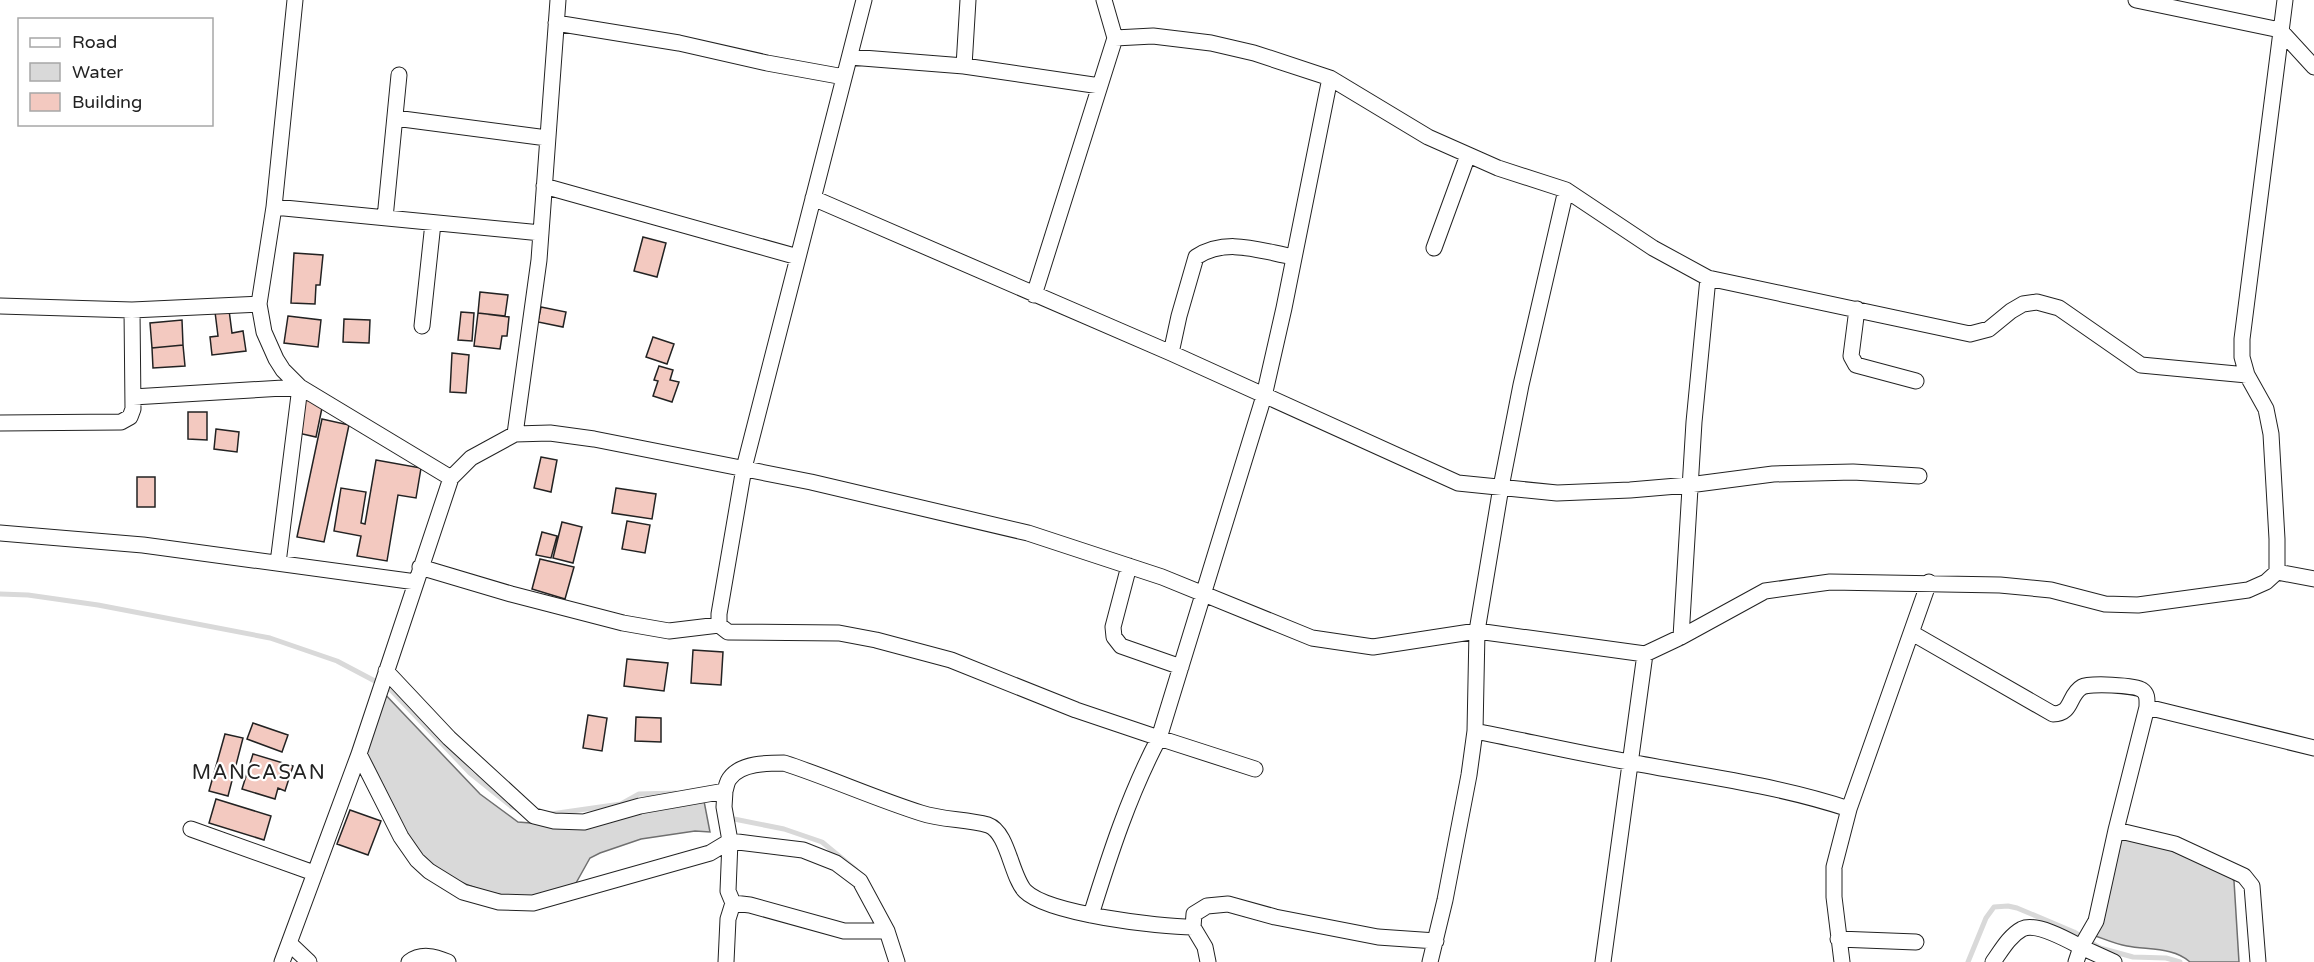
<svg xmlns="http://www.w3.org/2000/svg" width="2314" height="962" font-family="'Varela Round',sans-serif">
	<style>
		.water { fill: #d9d9d9; stroke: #6f6f6f; stroke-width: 1.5 }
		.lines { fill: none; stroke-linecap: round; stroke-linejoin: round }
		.stream { stroke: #d9d9d9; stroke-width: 5 }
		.building { fill: #f3c9c0; stroke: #222; stroke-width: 1.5 }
		.minor-casing { stroke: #222; stroke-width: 17 }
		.minor { stroke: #fff; stroke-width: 15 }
		.labels { text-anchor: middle; stroke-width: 4.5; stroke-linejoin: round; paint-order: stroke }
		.quarter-label { font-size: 20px; letter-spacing: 1.5px; fill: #222; stroke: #fff }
	</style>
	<rect width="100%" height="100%" fill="#fff"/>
	<path class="water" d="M380 689 480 794 518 822 543 824 704 801 710 832 695 831 641 839 600 853 590 858 576 883C561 888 545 895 530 896 493 899 439 879 416 849L360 749Z
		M2116 833 2149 841 2231 876 2234 881 2239 962H2190C2174 947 2148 950 2127 946 2114 944 2100 937 2087 933Z"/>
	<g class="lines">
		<path class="stream" d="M0 594 28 595 98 605 270 638 337 661 390 689 470 773 512 807 518 809
			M551 814 621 804 639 794 676 793
			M729 818 784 829 822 842 856 870
			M1968 962 1986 918 1994 907 2008 906 2017 908 2074 932 2100 948 2133 957 2166 958 2180 962"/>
	</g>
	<path class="building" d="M643 237 666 243 657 277 634 271Z
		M294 253 323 255 320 285H316L315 304 291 303Z
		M480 292 508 295 505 316 478 313Z
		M541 307 566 312 563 327 538 322Z
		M229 310 232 333 243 331 246 351 212 355 210 337 218 336 215 312Z
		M461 312 474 313 472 341 458 340Z
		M478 313 509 317 507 336H502L500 349 474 346Z
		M288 316 321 320 318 347 284 343Z
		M344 319 370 320 369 343 343 342Z
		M182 320 183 345 152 348 150 323Z
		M653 337 674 344 667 364 646 357Z
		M183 345 185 366 153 368 152 348Z
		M452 353 469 355 466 393 450 392Z
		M659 366 673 370 670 380 679 382 672 402 653 396 658 381 654 380Z
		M305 400 323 403 316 437 298 433Z
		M188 412H207V440L188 439Z
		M322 419 349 425 324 542 297 537Z
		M216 429 239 432 237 452 214 449Z
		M541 457 557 460 551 492 534 488Z
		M376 460 421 468 416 498 398 495 387 561 357 556 361 536 334 531 341 488 366 492 361 523 365 524Z
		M137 477H155V507H137Z
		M616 488 656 494 652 519 612 513Z
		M627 521 650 525 645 553 622 549Z
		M562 522 582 527 573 563 553 558Z
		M542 532 557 536 551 558 536 555Z
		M540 559 574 567 565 599 532 589Z
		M693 650 723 652 721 685 691 683Z
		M627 659 668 663 664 691 624 686Z
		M588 715 607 718 602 751 583 748Z
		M636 717 661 718V742L635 741Z
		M253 723 288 735 282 752 247 739Z
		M225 734 243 738 228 796 209 791Z
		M253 754 293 766 285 791 278 788 275 799 242 789Z
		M216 799 271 816 264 840 209 823Z
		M350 810 381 821 368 855 337 844Z"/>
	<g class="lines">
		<g class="minor-casing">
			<path id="minor" d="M295 0 274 207 259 304 264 332 276 359 283 370 300 387 451 478
				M864 0 744 468 719 614V625L728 632 839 633 876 640 951 660 1076 710 1159 738 1264 396 1284 308 1330 78
				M1104 0 1115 38 1153 36 1211 43 1254 53 1330 78 1428 137 1498 168 1566 190 1653 248 1708 278 1970 334 1989 329 2011 311 2023 304 2037 302 2059 308 2141 365 2247 375
				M2136 0 2280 30 2314 67
				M556 23 679 43 767 63 844 77
				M850 57 964 66 968 0
				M964 66 1100 86
				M395 118 547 138
				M544 186 798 257
				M813 198 1171 353 1458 483 1557 493 1630 490 1689 485 1773 474 1853 472 1919 476
				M274 207 541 233
				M385 218 399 75
				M1434 248 1468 155
				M1034 295 1115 38
				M0 306 132 310 259 304
				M1857 309 1851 356 1856 365 1916 381
				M422 326 433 223
				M1171 353 1179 316 1196 257C1227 237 1260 251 1294 257
				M133 397 300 387 278 563
				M0 423 121 422 130 417 133 409 132 310
				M515 434 539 260 558 0
				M0 533 143 545 416 582
				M1129 566 1113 627 1114 637 1121 646 1181 667
				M420 567 511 594 623 623 669 631 719 625
				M2277 572 2314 579
				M1912 633 2053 714C2073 714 2068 695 2082 687 2089 683 2135 685 2142 690 2148 694 2147 700 2147 707
				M1681 637 1694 422 1708 278
				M386 671 449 738 534 816 554 821 584 822 640 806 725 791C726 788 727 781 730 778 741 763 767 763 784 763 830 778 874 798 921 813 942 820 966 819 988 825 1008 832 1011 876 1025 891 1048 914 1159 927 1193 927L1205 947 1208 962
				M1475 731C1526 741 1577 753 1629 762 1702 776 1777 785 1849 809
				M359 754 401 837 417 860 429 871 463 892 499 902 533 903 710 853 730 841 728 891 733 903 750 905 844 931H887
				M725 791 724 807 730 841 803 850 836 863 860 881 887 931 897 962
				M191 829 314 873
				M2116 830 2147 707 2314 748
				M1091 915C1110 854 1129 795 1159 738L1255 769
				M1193 927 1194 914 1207 906 1228 904 1275 917 1378 937 1436 941
				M1838 939 1916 942
				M289 943 309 962
				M282 962 359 754 451 478 471 458 515 434 550 433 594 439 811 482 1028 533 1162 577 1312 638 1373 647 1477 631 1645 654 1681 637 1765 591 1830 582 2000 585 2051 590 2105 604 2138 605 2248 590 2266 582 2277 572V539L2271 434 2266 409 2247 375 2242 357V339L2285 0
				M409 962C421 953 434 956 448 962
				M726 962 728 919 733 903
				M1430 962 1445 900 1469 775 1475 731 1477 631 1501 487 1521 385 1566 190
				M1603 962 1645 654
				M1842 962 1834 897V867L1849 809 1929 582
				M1993 962C2001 951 2009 936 2022 929 2036 922 2068 940 2081 947L2076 962
				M2114 962 2081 947 2096 921 2116 830 2175 844 2244 876 2252 886 2258 962"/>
		</g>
		<use href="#minor" class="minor"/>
	</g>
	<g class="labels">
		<g class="quarter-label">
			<text x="259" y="779">MANCASAN</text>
		</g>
	</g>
	<rect x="18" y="18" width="195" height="108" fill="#ffffff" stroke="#a7a7a7" stroke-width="1.5"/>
	<rect x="30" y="38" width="30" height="9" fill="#ffffff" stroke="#a7a7a7" stroke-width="1.5"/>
	<text x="72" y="48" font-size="18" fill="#222222">Road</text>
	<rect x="30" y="63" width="30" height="18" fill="#d9d9d9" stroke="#a7a7a7" stroke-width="1.5"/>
	<text x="72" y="78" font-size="18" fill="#222222">Water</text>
	<rect x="30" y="93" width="30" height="18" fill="#f3c9c0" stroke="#a7a7a7" stroke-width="1.5"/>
	<text x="72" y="108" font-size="18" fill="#222222">Building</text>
</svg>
